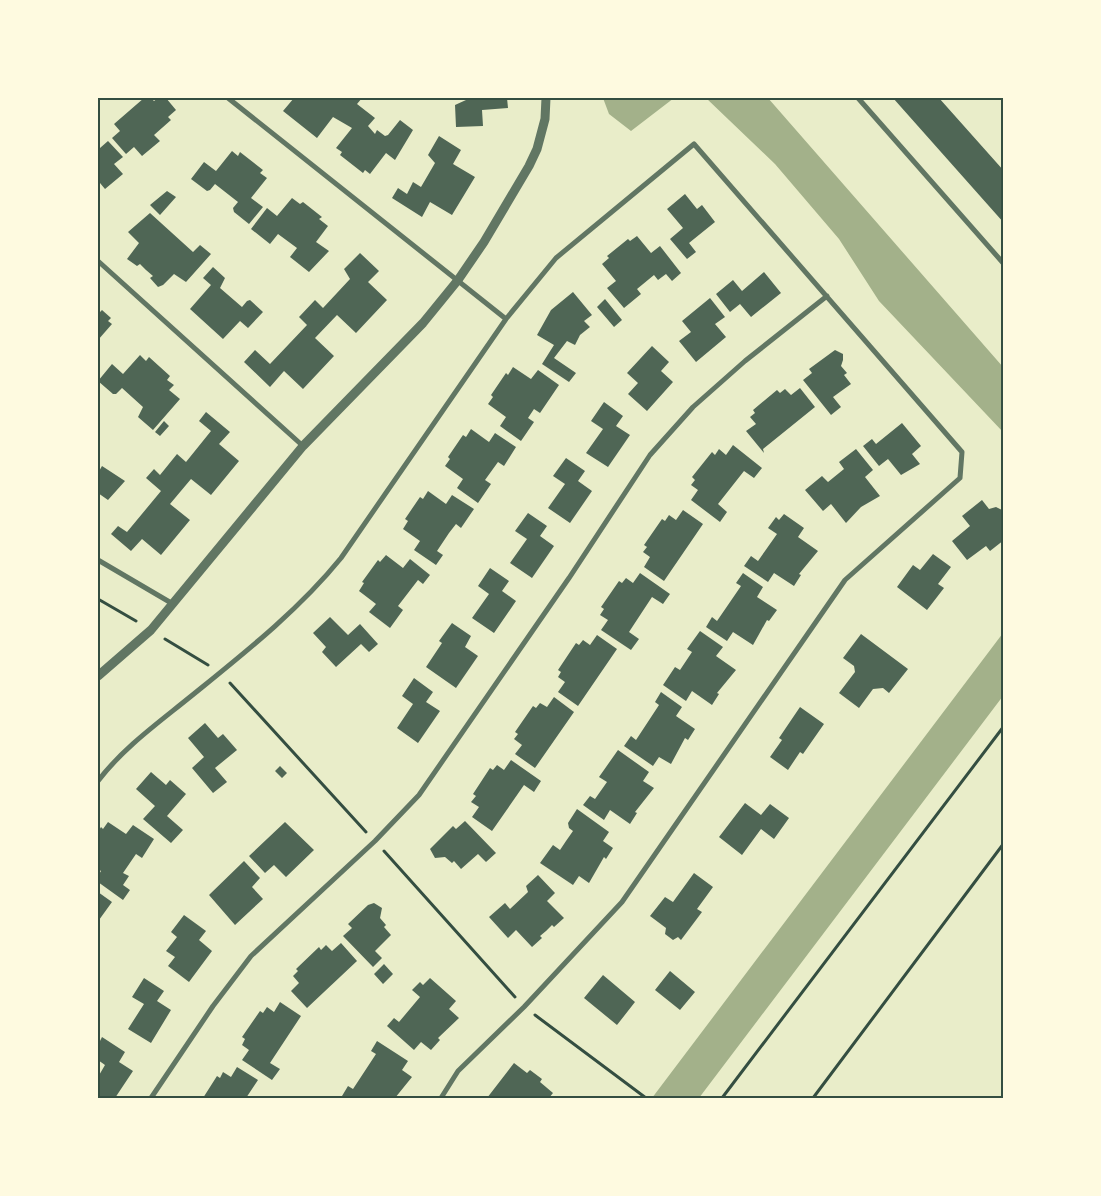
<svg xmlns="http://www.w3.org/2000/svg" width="1101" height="1196" font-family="'Archivo Narrow',sans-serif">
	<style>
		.water { fill: #a3b18a }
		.building { fill: #4f6655 }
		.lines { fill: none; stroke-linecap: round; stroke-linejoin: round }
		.path { stroke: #344e41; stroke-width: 3 }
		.minor { stroke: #617663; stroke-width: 5 }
		.tertiary { stroke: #617663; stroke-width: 9 }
		.neatline { fill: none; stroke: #344e41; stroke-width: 2 }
	</style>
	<rect width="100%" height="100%" fill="#e9edc9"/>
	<path class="water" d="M603 98H674L631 131 609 114Z
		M706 98H768L1003 367V432L879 301 839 239 775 164Z
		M1003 633V696L699 1098H652Z"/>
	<path class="building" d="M144 98H151L154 101 158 98H166L176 110 168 117 171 120 154 135 160 141 142 156 134 147 126 154 112 138 120 131 114 124Z
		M294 98H362L357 104 375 118 368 126 375 134 377 130 385 136 388 135 400 120 413 130 395 160 386 153 370 174 365 170 363 173 340 155 342 152 336 148 352 128 333 117 317 138 283 111Z
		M466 98H507L508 108 482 110 483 126 456 127 455 105 466 100Z
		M893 98H939L1004 171V223Z
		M439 136 461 150 453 164 475 177 452 215 430 202 422 217 392 198 398 188 407 194 413 182 421 187 435 163 428 155Z
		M108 141 123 157 114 164 123 174 105 189 100 183 98 184V145L100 148Z
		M232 151 238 156 240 152 263 170 260 173 267 178 251 198 263 207 249 224 234 212 233 208 238 202 215 184 210 190 207 191 191 179 204 162 216 171Z
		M167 191 176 197 160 215 150 205Z
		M685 194 697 209 702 205 715 222 689 243 696 252 687 259 670 239 683 228 667 209Z
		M292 198 300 204 303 202 322 217 319 219 328 226 316 242 329 251 309 272 290 257 297 248 278 234 270 244 251 229 267 208 277 216Z
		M150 213 193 252 200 245 211 254 186 282 174 274 163 285 158 287 150 278 153 276 146 270 140 264 137 266 127 259 139 243 128 232Z
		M637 236 651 253 660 246 681 273 672 281 666 274 658 280 654 275 637 289 641 294 624 308 607 288 616 281 602 264 609 258 607 256 628 239 630 241Z
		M360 253 379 271 368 282 387 300 356 333 337 315 315 338 334 356 303 389 284 371 270 387 244 362 255 350 270 364 307 325 299 317 315 300 323 308 350 279 344 269Z
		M213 267 225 278 220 288 242 307 247 301 250 300 263 312 248 328 240 321 223 339 190 309 211 285 203 278Z
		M764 272 781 293 751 317 740 304 730 312 716 294 733 280 742 291Z
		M573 292 592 315 584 321 590 327 580 335 575 345 567 341 554 358 576 373 569 382 542 364 554 345 537 335 551 310Z
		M710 298 725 317 715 324 726 337 696 362 679 341 691 332 682 321Z
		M605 299 622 320 614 327 597 307Z
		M102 310 111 318 108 321 112 324 98 340V311L99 313Z
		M652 346 669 362 661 371 673 382 647 411 628 394 638 383 627 373Z
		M835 350 843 354V360L841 366 847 373 844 375 851 384 833 397 841 407 831 415 803 380 812 373 809 369Z
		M140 355 146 361 149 357 170 376 167 380 174 385 169 390 180 399 153 430 138 417 143 407 122 388 116 394H113L98 381 112 364 123 374Z
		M513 367 531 379 538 370 559 385 540 413 534 409 528 418 534 422 521 441 500 426 506 417 488 404 493 397 491 395 506 373 508 375Z
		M800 388 815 407 763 449 764 453 746 431 756 424 750 417 755 413 753 410 777 390 780 393 785 389 791 395Z
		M604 402 623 416 616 426 630 435 608 467 586 453 603 429 591 421Z
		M206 412 230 432 219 444 239 461 211 495 191 479 170 504 190 520 161 555 142 539 131 551 111 534 118 526 127 532 161 491 146 478 154 469 160 475 177 454 186 462 211 431 199 421Z
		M164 421 169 426 160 436 155 432Z
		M902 423 921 446 912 454 920 464 901 475 888 459 879 466 863 446 872 439 876 444Z
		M471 429 489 442 495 433 516 447 504 466 498 462 485 480 491 484 478 503 457 488 463 479 445 466 450 459 448 457 463 435 466 437Z
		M733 445 762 468 754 478 744 471 718 504 727 512 720 522 691 500 698 490 691 485 695 480 692 477 712 452 715 455 719 449 726 455Z
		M856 449 873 470 865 477 880 496 861 507 846 523 831 504 823 511 805 490 822 476 828 482 844 469 839 462Z
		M566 458 585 471 578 481 592 491 570 523 548 508 565 484 553 476Z
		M102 466 125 481 108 500 98 493V473Z
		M428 491 446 504 452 495 474 509 461 528 456 524 449 533 437 551 443 555 436 565 414 550 420 541 403 529 408 521 405 519 420 497 423 499Z
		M982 500 989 509 996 507 1002 510 1004 518 1001 523 1004 526V540L990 551 986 546 967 560 952 541 970 526 962 516Z
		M683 510 703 524 664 581 644 567 650 557 643 552 647 547 644 545 662 519 665 521 669 515 676 520Z
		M528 513 547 526 540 536 554 546 532 578 510 563 527 539 515 531Z
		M784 514 804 528 798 537 818 551 799 574 801 575 794 586 774 573 768 582 744 566 751 556 758 561 777 534 768 528 776 517 779 520Z
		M933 554 951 567 938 584 944 588 927 610 897 587 913 565 920 570Z
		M386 555 403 568 410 559 430 575 423 584 418 580 398 606 403 610 390 628 369 612 376 604 359 591 364 583 362 582 378 560 380 562Z
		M490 568 509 581 502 591 516 601 494 633 472 618 489 594 478 586Z
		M640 573 670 594 663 604 652 597 629 632 639 639 631 650 601 630 608 620 600 615 604 609 601 607 619 581 622 583 626 578 633 583Z
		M743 573 763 587 757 597 777 610 769 621 767 620 753 645 733 632 727 641 706 627 712 617 717 621 741 586 736 583Z
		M330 617 348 635 360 624 378 644 369 652 361 644 336 667 322 652 326 647 313 633Z
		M452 623 471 636 465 647 478 656 456 688 426 667 442 643 439 641Z
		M700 631 723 647 716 656 736 670 717 693 719 694 712 705 692 691 686 701 663 685 675 667 680 670 692 652 687 649Z
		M861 634 908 669 889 693 883 688 873 689 859 708 839 693 855 672 854 666 843 658Z
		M597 635 617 649 578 706 558 692 565 682 558 677 561 672 558 670 576 643 579 645 583 640 590 645Z
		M414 678 433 692 426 702 440 711 418 743 397 728 413 704 402 696Z
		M661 692 682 707 676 716 695 729 688 740 685 738 671 764 659 757 653 766 624 746 631 736 636 740 659 705 655 702Z
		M554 697 574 712 535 768 515 754 522 745 514 739 518 734 515 732 533 706 536 708 540 703 547 707Z
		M800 707 824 724 803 754 800 752 788 770 770 757 782 740 779 738Z
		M205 723 218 738 223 734 237 750 215 768 227 782 213 793 192 768 204 757 188 738Z
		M618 750 649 772 643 781 654 788 635 812 637 813 630 824 610 810 604 820 583 805 590 796 595 799 607 782 599 777Z
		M511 760 541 781 534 792 524 785 492 831 472 817 479 807 471 802 476 796 473 794 490 768 493 770 497 765 504 770Z
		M280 766 287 773 282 778 275 771Z
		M151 772 166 785 170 780 186 794 167 816 183 830 171 843 143 819 155 806 136 789Z
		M745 803 761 815 770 804 789 818 774 839 761 829 742 855 719 837Z
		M577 809 609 832 603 841 613 848 606 859 604 857 589 883 579 876 573 885 540 863 553 845 560 850 566 841 573 831 569 828 568 823Z
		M465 821 496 853 486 862 478 854 461 869 454 861 452 863 445 857 435 858 430 849 453 826 456 829Z
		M108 822 126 834 133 825 154 839 142 858 136 854 123 873 129 876 123 885 130 890 123 900 98 882V876L101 871 98 869V832L101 827 103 829Z
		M285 822 314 850 286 877 274 865 265 873 249 856Z
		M244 861 260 878 252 887 263 899 235 925 209 895Z
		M694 873 713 887 697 909 702 912 681 940 678 937 673 940 665 934 666 928 650 916 665 897 673 902Z
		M538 875 555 893 547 901 564 918 554 927 552 925 546 931 540 936 542 938 532 947 516 930 508 938 489 917 505 903 510 909 528 892 526 886Z
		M98 892 112 902 99 920 98 919Z
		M374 903 382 908 380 918 386 925 384 927 391 935 375 951 382 958 373 967 343 936 352 928 348 924 368 905Z
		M184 915 206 931 199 940 212 951 189 982 168 966 175 957 166 951 177 937 171 932Z
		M341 943 357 961 307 1008 291 991 299 983 293 976 298 971 296 969 319 947 321 950 326 945 332 951Z
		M384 964 393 974 383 984 374 974Z
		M670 971 695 992 680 1010 655 990Z
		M603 975 635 1002 617 1025 584 998Z
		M144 978 164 991 157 1001 171 1010 151 1043 128 1029 144 1004 132 997Z
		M430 978 456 1001 449 1009 459 1018 438 1038 440 1040 431 1050 421 1042 414 1050 387 1026 394 1018 399 1022 420 997 412 990 420 982 423 985Z
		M280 1002 301 1016 270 1063 280 1069 272 1080 242 1060 249 1050 242 1045 245 1039 242 1037 260 1011 263 1013 267 1007 274 1012Z
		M102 1037 125 1052 119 1062 133 1071 115 1098H103L98 1095V1077L105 1065 98 1060V1045Z
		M377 1041 408 1061 402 1070 412 1077 395 1098H346L342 1096 348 1086 353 1089 376 1054 371 1051Z
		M514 1063 527 1073 530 1070 542 1079 540 1082 553 1093 549 1098H487Z
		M237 1067 258 1080 246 1098H203L217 1076 220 1078 223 1072 231 1077Z"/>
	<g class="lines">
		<path class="path" d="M98 599 136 621
			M165 639 208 665
			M230 683 366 832
			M384 851 515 997
			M535 1015 646 1098
			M722 1098 1004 726
			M813 1098 1004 843"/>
		<path class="minor" d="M228 98 506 319
			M858 98 1004 264
			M98 261 303 446
			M98 560 173 604
			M98 781C123 748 158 723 190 697 243 654 298 611 341 558L506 319 556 258 694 144 962 452 960 478 845 580 622 902 524 1007 458 1071 441 1098
			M151 1098 213 1006 251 956 375 841 419 795 569 578 650 455 693 407 745 361 827 296"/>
		<path class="tertiary" d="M98 676 151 630 303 446 423 323 458 280 484 242 529 166 537 149 545 119 546 98"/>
	</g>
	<rect width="1101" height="1196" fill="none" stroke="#fefae0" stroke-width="198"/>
	<rect x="99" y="99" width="903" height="998" class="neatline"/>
</svg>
